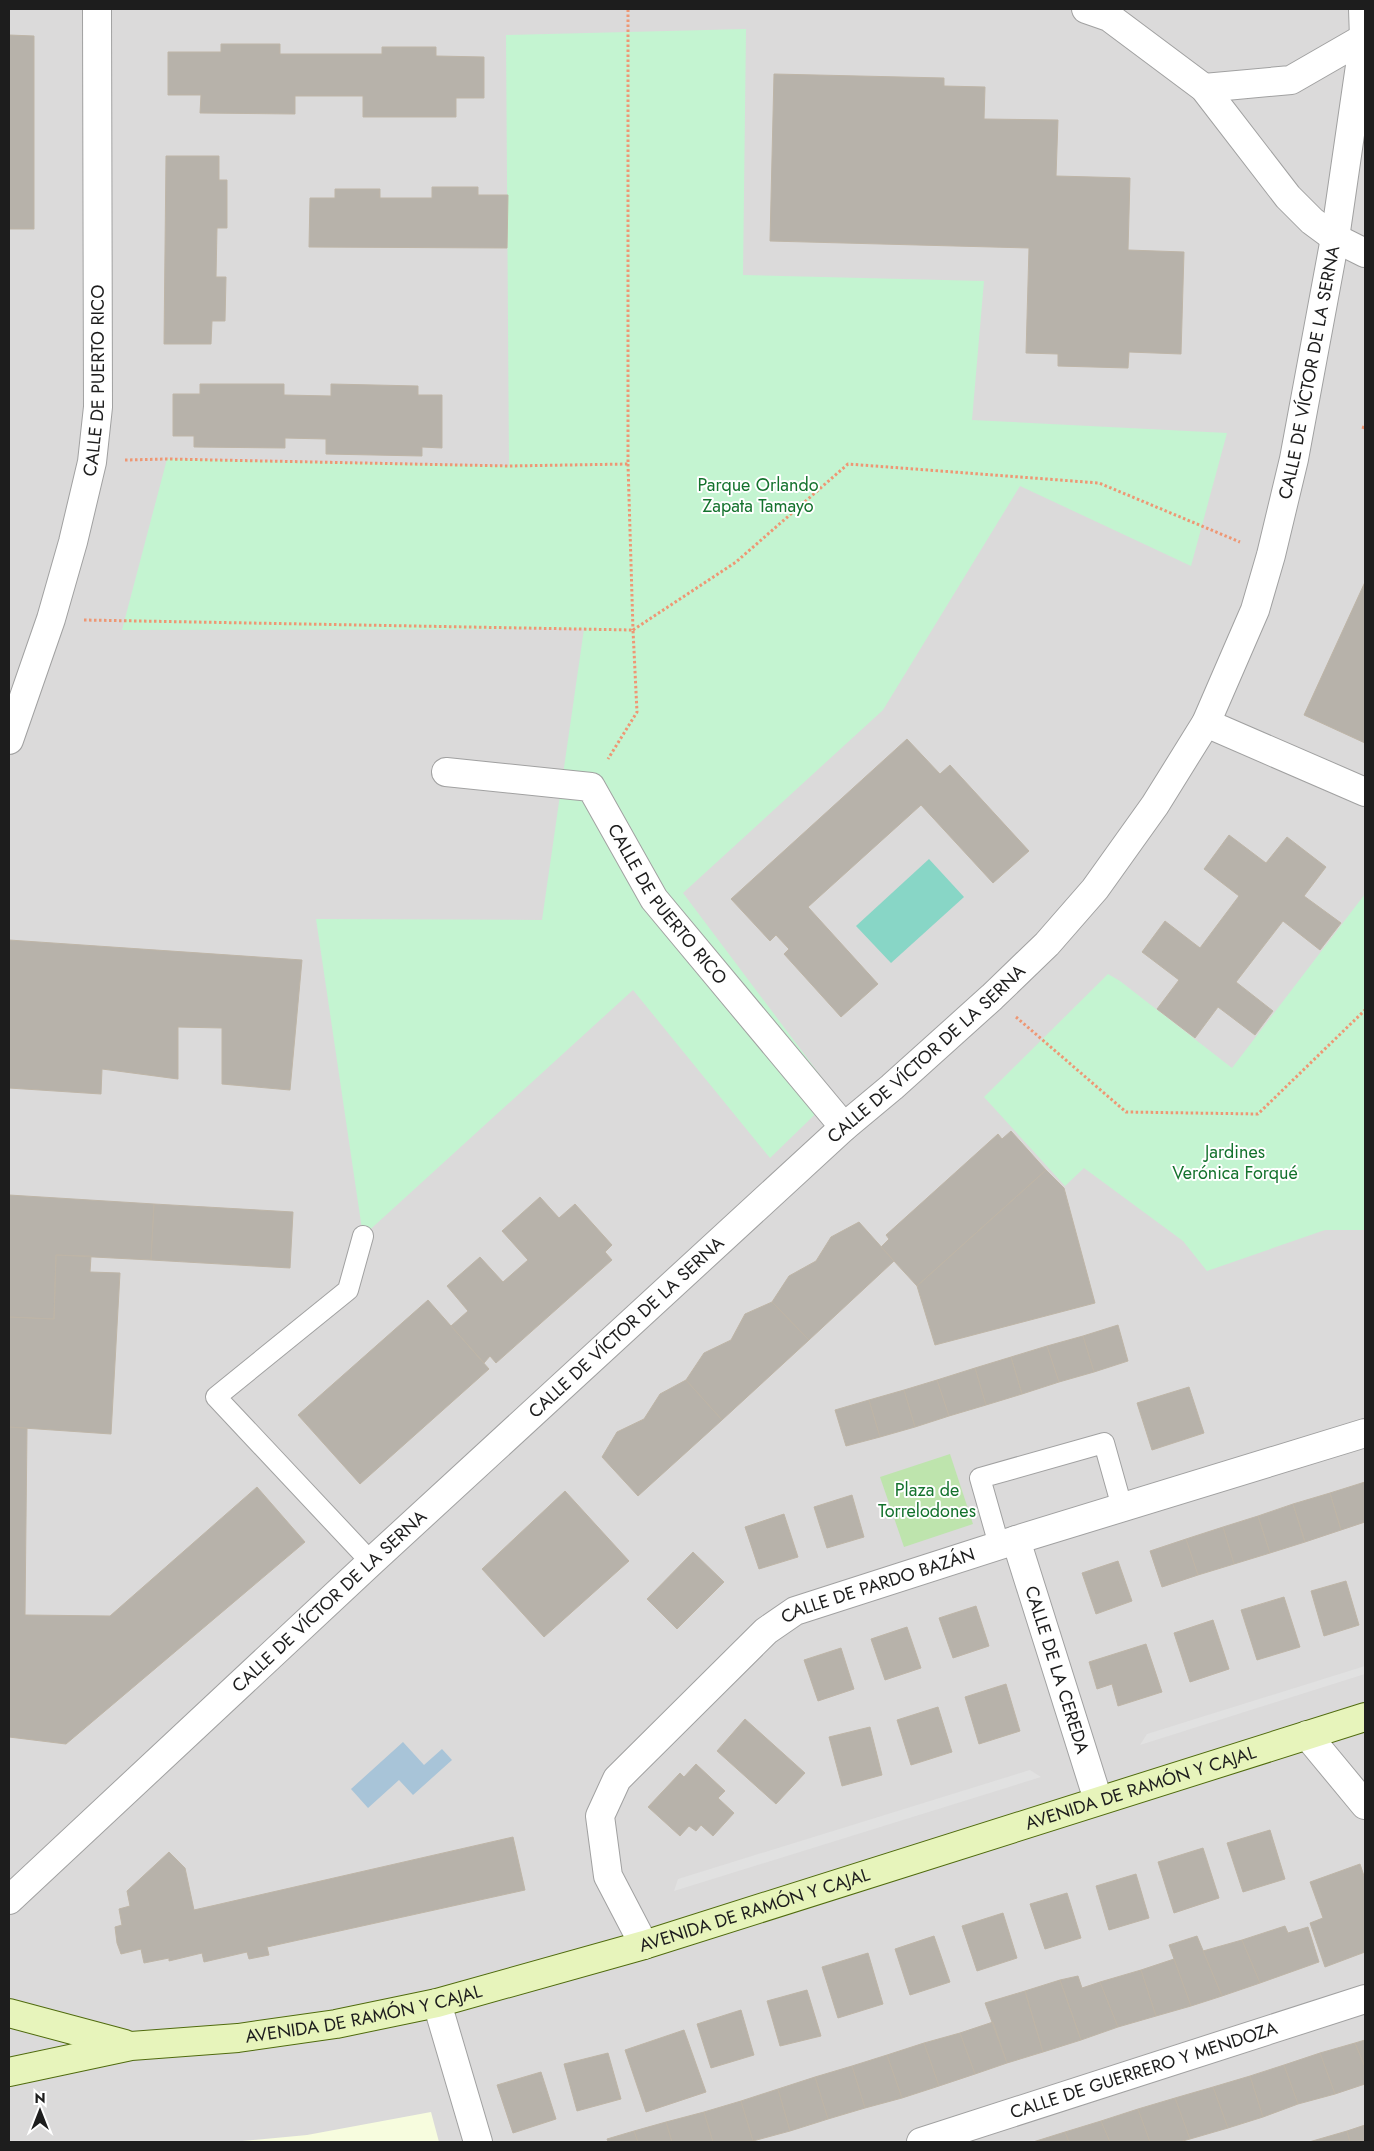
<svg xmlns="http://www.w3.org/2000/svg" width="1374" height="2151" font-family="Jost,sans-serif">
	<style>
		.residential { fill: #dbdada }
		.education { fill: #f7fcde }
		.grass { fill: #bee4ad }
		.park { fill: #c4f4d1 }
		.pitch { fill: #88d6c6 }
		.parking { fill: #e1e1e1 }
		.water { fill: #a8c4d8 }
		.building { fill: #b7b2aa; stroke: #beb5a7 }
		.lines { fill: none; stroke-linecap: round; stroke-linejoin: round }
		.lane-casing { stroke: #a1a1a1; stroke-width: 22 }
		.street-casing { stroke: #a1a1a1; stroke-width: 30 }
		.secondary-casing { stroke: #506b0e; stroke-width: 30 }
		.path { stroke: #ee9774; stroke-width: 3; stroke-dasharray: 2.5 2.5; stroke-linecap: butt }
		.lane { stroke: #fff; stroke-width: 20 }
		.street { stroke: #fff; stroke-width: 28 }
		.secondary { stroke: #e7f4bb; stroke-width: 28 }
		.labels { text-anchor: middle; stroke-width: 4; stroke-linejoin: round; paint-order: stroke }
		.street-label { font-size: 18px; fill: #1d1d1d; stroke: #fff }
		.park-label { font-size: 18px; fill: #14722d; stroke: #fff }
	</style>
	<rect width="100%" height="100%" fill="#edece4"/>
	<path class="residential" d="M9 9H1365V2142H9Z"/>
	<path class="education" d="M431 2112 439 2142H231L307 2135Z"/>
	<path class="grass" d="M950 1454 973 1524 904 1547 880 1477Z"/>
	<path class="park" d="M746 29 743 275 984 281 972 420 1227 433 1191 566 1020 486 883 710 683 893 835 1095 770 1158 633 990 363 1236 316 919 542 920 584 629 122 630 167 459 509 466 506 35Z
		M1365 894V1230H1325L1207 1271 1183 1241 1084 1168 1065 1186 984 1097 1108 974 1120 981 1232 1068Z"/>
	<path class="pitch" d="M929 859 964 897 891 963 856 926Z"/>
	<path class="parking" d="M1365 1666V1674L1140 1745 1147 1734Z
		M1030 1770 1041 1777 674 1891 678 1879Z"/>
	<path class="water" d="M403 1742 424 1765 442 1749 452 1760 413 1795 399 1780 368 1808 351 1789Z"/>
	<path class="building" d="M9 35 34 36V229H9Z
		M221 44H280V54H382V47H436V56L484 57V98H456V117H363V96H295V114L200 113 201 95H168V52H221Z
		M774 74 944 78V86L985 87 984 119 1058 120 1056 176 1130 178 1128 250 1184 252 1181 354 1129 352 1128 368 1058 366V354L1026 353 1029 248 770 241Z
		M166 156H219V180H227V228H217L216 277H226L225 321H212L211 344H164Z
		M432 187H478V195H508L507 248 309 247 310 198H335V189H380V198H432Z
		M200 384H284V395L331 396V384L418 386V395H442V448L422 447V456L326 454V439L285 438V448L194 447V436H173V394H200Z
		M1365 582V743L1304 715Z
		M907 739 940 774 950 765 1029 851 993 883 921 805 808 907 878 984 841 1017 784 954 789 949 776 935 770 941 731 899Z
		M1229 835 1266 863 1287 837 1326 867 1304 896 1341 923 1320 950 1283 921 1236 982 1273 1011 1255 1035 1218 1007 1195 1038 1157 1009 1179 980 1142 952 1165 921 1200 948 1239 896 1204 869Z
		M9 940 302 960 290 1090 222 1084V1028L178 1027V1079L102 1069 101 1094 9 1088Z
		M1011 1131 1046 1170 917 1286 881 1247 889 1239 886 1235 998 1134 1002 1139Z
		M1046 1170 1064 1188 1095 1303 935 1345 917 1286Z
		M9 1195 154 1204 151 1260 56 1255 54 1319 9 1317Z
		M540 1197 559 1218 575 1204 612 1245 605 1252 612 1260 496 1363 490 1356 484 1363 451 1326 468 1311 447 1286 480 1257 503 1282 528 1260 502 1231Z
		M154 1204 293 1212 290 1268 151 1260Z
		M859 1222 894 1261 809 1340 772 1302 789 1276 816 1261 831 1237Z
		M56 1255 91 1256 90 1272 120 1273 111 1434 9 1427V1317L54 1319Z
		M428 1300 489 1369 360 1484 298 1415Z
		M772 1302 809 1340 722 1420 686 1380 704 1353 731 1340 745 1314Z
		M1118 1325 1128 1361 1094 1372 1083 1336Z
		M1083 1336 1094 1372 1059 1382 1047 1346Z
		M1047 1346 1059 1382 1022 1394 1011 1357Z
		M1011 1357 1022 1394 986 1405 975 1368Z
		M975 1368 986 1405 949 1416 937 1380Z
		M686 1380 722 1420 638 1496 602 1457 617 1432 644 1419 660 1394Z
		M937 1380 949 1416 915 1427 904 1390Z
		M1189 1387 1204 1433 1152 1450 1137 1403Z
		M904 1390 915 1427 880 1437 869 1400Z
		M869 1400 880 1437 846 1446 835 1410Z
		M9 1427 27 1428 25 1615 110 1616 257 1487 305 1542 66 1744 9 1737Z
		M1365 1482V1522L1341 1530 1330 1493Z
		M565 1491 629 1561 544 1637 482 1569Z
		M1330 1493 1341 1530 1305 1542 1293 1504Z
		M852 1495 864 1537 827 1548 814 1507Z
		M1293 1504 1305 1542 1270 1553 1258 1516Z
		M784 1514 798 1557 759 1569 745 1527Z
		M1258 1516 1270 1553 1234 1564 1223 1527Z
		M1223 1527 1234 1564 1198 1575 1186 1539Z
		M1186 1539 1198 1575 1162 1587 1150 1551Z
		M693 1552 724 1582 677 1629 647 1599Z
		M1118 1561 1132 1601 1096 1614 1082 1573Z
		M1346 1581 1359 1625 1324 1636 1311 1591Z
		M1284 1597 1300 1647 1257 1660 1241 1610Z
		M976 1606 989 1646 953 1658 939 1618Z
		M1213 1620 1229 1669 1190 1682 1174 1633Z
		M907 1627 921 1668 885 1680 871 1639Z
		M1146 1644 1162 1692 1118 1706 1112 1684 1097 1689 1089 1662Z
		M841 1648 854 1689 818 1701 804 1660Z
		M1006 1684 1020 1731 979 1744 965 1697Z
		M938 1707 952 1752 911 1765 897 1720Z
		M745 1719 805 1773 776 1804 717 1751Z
		M870 1727 882 1775 842 1786 829 1737Z
		M696 1764 725 1791 718 1798 734 1813 713 1836 701 1825 696 1831 689 1826 680 1836 648 1807 680 1773 684 1777Z
		M1270 1830 1285 1879 1243 1892 1227 1843Z
		M513 1837 525 1890 267 1947 269 1955 249 1959 247 1952 204 1962 202 1953 169 1961V1958L144 1963 141 1949 121 1954 117 1943 115 1927 122 1925 119 1909 130 1906 127 1891 169 1852 185 1868 194 1910Z
		M1203 1848 1219 1898 1174 1913 1158 1862Z
		M1360 1864 1365 1879V1952L1325 1967 1310 1923 1323 1918 1310 1882Z
		M1136 1874 1149 1918 1109 1930 1096 1886Z
		M1067 1893 1081 1938 1045 1949 1030 1904Z
		M1003 1913 1017 1958 977 1971 962 1926Z
		M1285 1926 1288 1933 1308 1927 1319 1962 1260 1983 1242 1940Z
		M934 1936 950 1982 910 1995 895 1949Z
		M1197 1936 1222 1996 1191 2006 1169 1945Z
		M1242 1940 1260 1983 1222 1996 1203 1951Z
		M868 1953 883 2004 838 2018 822 1967Z
		M1174 1959 1191 2006 1156 2016 1141 1970Z
		M1141 1970 1156 2016 1118 2027 1100 1982Z
		M1078 1976 1082 1988 1100 1982 1118 2027 1081 2040 1060 1980Z
		M1060 1980 1081 2040 1043 2052 1025 1991Z
		M807 1990 821 2036 780 2046 767 2001Z
		M1025 1991 1043 2052 1007 2063 985 2003Z
		M741 2010 754 2055 711 2068 697 2024Z
		M993 2022 1007 2063 975 2074 960 2033Z
		M684 2030 706 2092 646 2112 625 2050Z
		M960 2033 975 2074 939 2086 924 2043Z
		M1365 2040V2067L1355 2043Z
		M924 2043 939 2086 902 2098 887 2055Z
		M1355 2043 1365 2067V2084L1335 2094 1320 2053Z
		M608 2053 621 2099 577 2111 564 2064Z
		M1320 2053 1335 2094 1298 2104 1284 2065Z
		M887 2055 902 2098 865 2108 852 2066Z
		M1284 2065 1298 2104 1263 2117 1250 2076Z
		M852 2066 865 2108 828 2119 815 2077Z
		M541 2072 556 2119 513 2133 497 2085Z
		M1250 2076 1263 2117 1228 2128 1213 2087Z
		M815 2077 828 2119 790 2131 778 2089Z
		M1213 2087 1228 2128 1190 2139 1175 2098Z
		M778 2089 790 2131 753 2141 741 2101Z
		M1175 2098 1190 2139 1179 2142H1150L1138 2109Z
		M741 2101 753 2141 713 2142 704 2112Z
		M1138 2109 1150 2142H1110L1101 2121Z
		M704 2112 713 2142H672L666 2122Z
		M1101 2121 1110 2142H1069L1065 2132Z
		M666 2122 672 2142H638L634 2131Z
		M1365 2125V2142H1350L1347 2131Z
		M634 2131 638 2142H608L607 2139Z
		M1347 2131 1350 2142H1309Z
		M1065 2132 1069 2142H1033Z"/>
	<g class="lines">
		<g class="lane-casing">
			<path id="lane" d="M363 1236 348 1290 216 1397 371 1562
				M999 1545 980 1478 1104 1443 1122 1507"/>
		</g>
		<g class="street-casing">
			<g id="street">
				<path d="M1086 9 1109 17 1204 88 1288 197 1312 221 1335 238 1365 253"/>
				<path d="M1204 88 1291 80 1364 38"/>
				<path d="M1206 723 1365 792"/>
				<path id="s1" d="M9 740 51 619 73 542 92 462 98 407 97 9"/>
				<path id="s2" d="M446 772 591 787 654 899 844 1127"/>
				<path id="s3" d="M1016 1540 1098 1800"/>
				<path d="M1307 1735 1365 1805"/>
				<path id="s4" d="M9 1900 371 1562 844 1127 892 1087 992 997 1047 944 1095 889 1155 805 1206 723 1255 610 1271 555 1294 459 1335 238 1364 38 1363 9"/>
				<path id="s5" d="M644 1945 608 1876 600 1816 617 1779 766 1631 795 1611 1016 1540 1365 1433"/>
				<path d="M437 2003 478 2142"/>
				<path id="s6" d="M921 2142 1365 1999"/>
			</g>
		</g>
		<g class="secondary-casing">
			<g id="secondary">
				<path d="M9 2013 125 2044"/>
				<path id="s7" d="M9 2072 131 2046 238 2038 336 2024 437 2003 644 1945 1365 1717"/>
			</g>
		</g>
		<path class="path" d="M1362 427 1365 428
			M125 460 167 459 509 466 628 464V9
			M628 464 633 630
			M84 620 633 630 637 712 608 759
			M633 630 736 562 848 464 1099 483 1240 542
			M1016 1017 1126 1112 1258 1114 1365 1010"/>
		<use href="#lane" class="lane"/>
		<use href="#street" class="street"/>
		<use href="#secondary" class="secondary"/>
	</g>
	<g class="labels">
		<g class="street-label">
			<text dy="6" stroke="none"><textPath href="#s4" startOffset="2051">CALLE DE VÍCTOR DE LA SERNA</textPath></text>
			<text dy="6" stroke="none"><textPath href="#s1" startOffset="372">CALLE DE PUERTO RICO</textPath></text>
			<text dy="6" stroke="none"><textPath href="#s2" startOffset="286">CALLE DE PUERTO RICO</textPath></text>
			<text dy="6" stroke="none"><textPath href="#s4" startOffset="1248">CALLE DE VÍCTOR DE LA SERNA</textPath></text>
			<text dy="6" stroke="none"><textPath href="#s4" startOffset="842">CALLE DE VÍCTOR DE LA SERNA</textPath></text>
			<text dy="6" stroke="none"><textPath href="#s5" startOffset="511">CALLE DE PARDO BAZÁN</textPath></text>
			<text dy="6" stroke="none"><textPath href="#s4" startOffset="438">CALLE DE VÍCTOR DE LA SERNA</textPath></text>
			<text dy="6" stroke="none"><textPath href="#s3" startOffset="136">CALLE DE LA CEREDA</textPath></text>
			<text dy="6" stroke="none"><textPath href="#s7" startOffset="1170">AVENIDA DE RAMÓN Y CAJAL</textPath></text>
			<text dy="6" stroke="none"><textPath href="#s7" startOffset="765">AVENIDA DE RAMÓN Y CAJAL</textPath></text>
			<text dy="6" stroke="none"><textPath href="#s7" startOffset="360">AVENIDA DE RAMÓN Y CAJAL</textPath></text>
			<text dy="6" stroke="none"><textPath href="#s6" startOffset="234">CALLE DE GUERRERO Y MENDOZA</textPath></text>
		</g>
		<g class="park-label">
			<text x="758" y="491">Parque Orlando<tspan x="758" dy="21">Zapata Tamayo</tspan></text>
			<text x="1235" y="1158">Jardines<tspan x="1235" dy="21">Verónica Forqué</tspan></text>
			<text x="927" y="1496">Plaza de<tspan x="927" dy="21">Torrelodones</tspan></text>
		</g>
	</g>
	<rect width="1374" height="2151" fill="none" stroke="#1d1d1d" stroke-width="20"/>
	<g transform="translate(40 2111)" stroke="#ffffff" stroke-width="4" paint-order="stroke">
	<path d="M0-4L9 19L0 12L-9 19Z" fill="#1d1d1d"/>
	<text y="-8" font-size="14" font-weight="bold" text-anchor="middle" fill="#1d1d1d">N</text>
	</g>
</svg>
